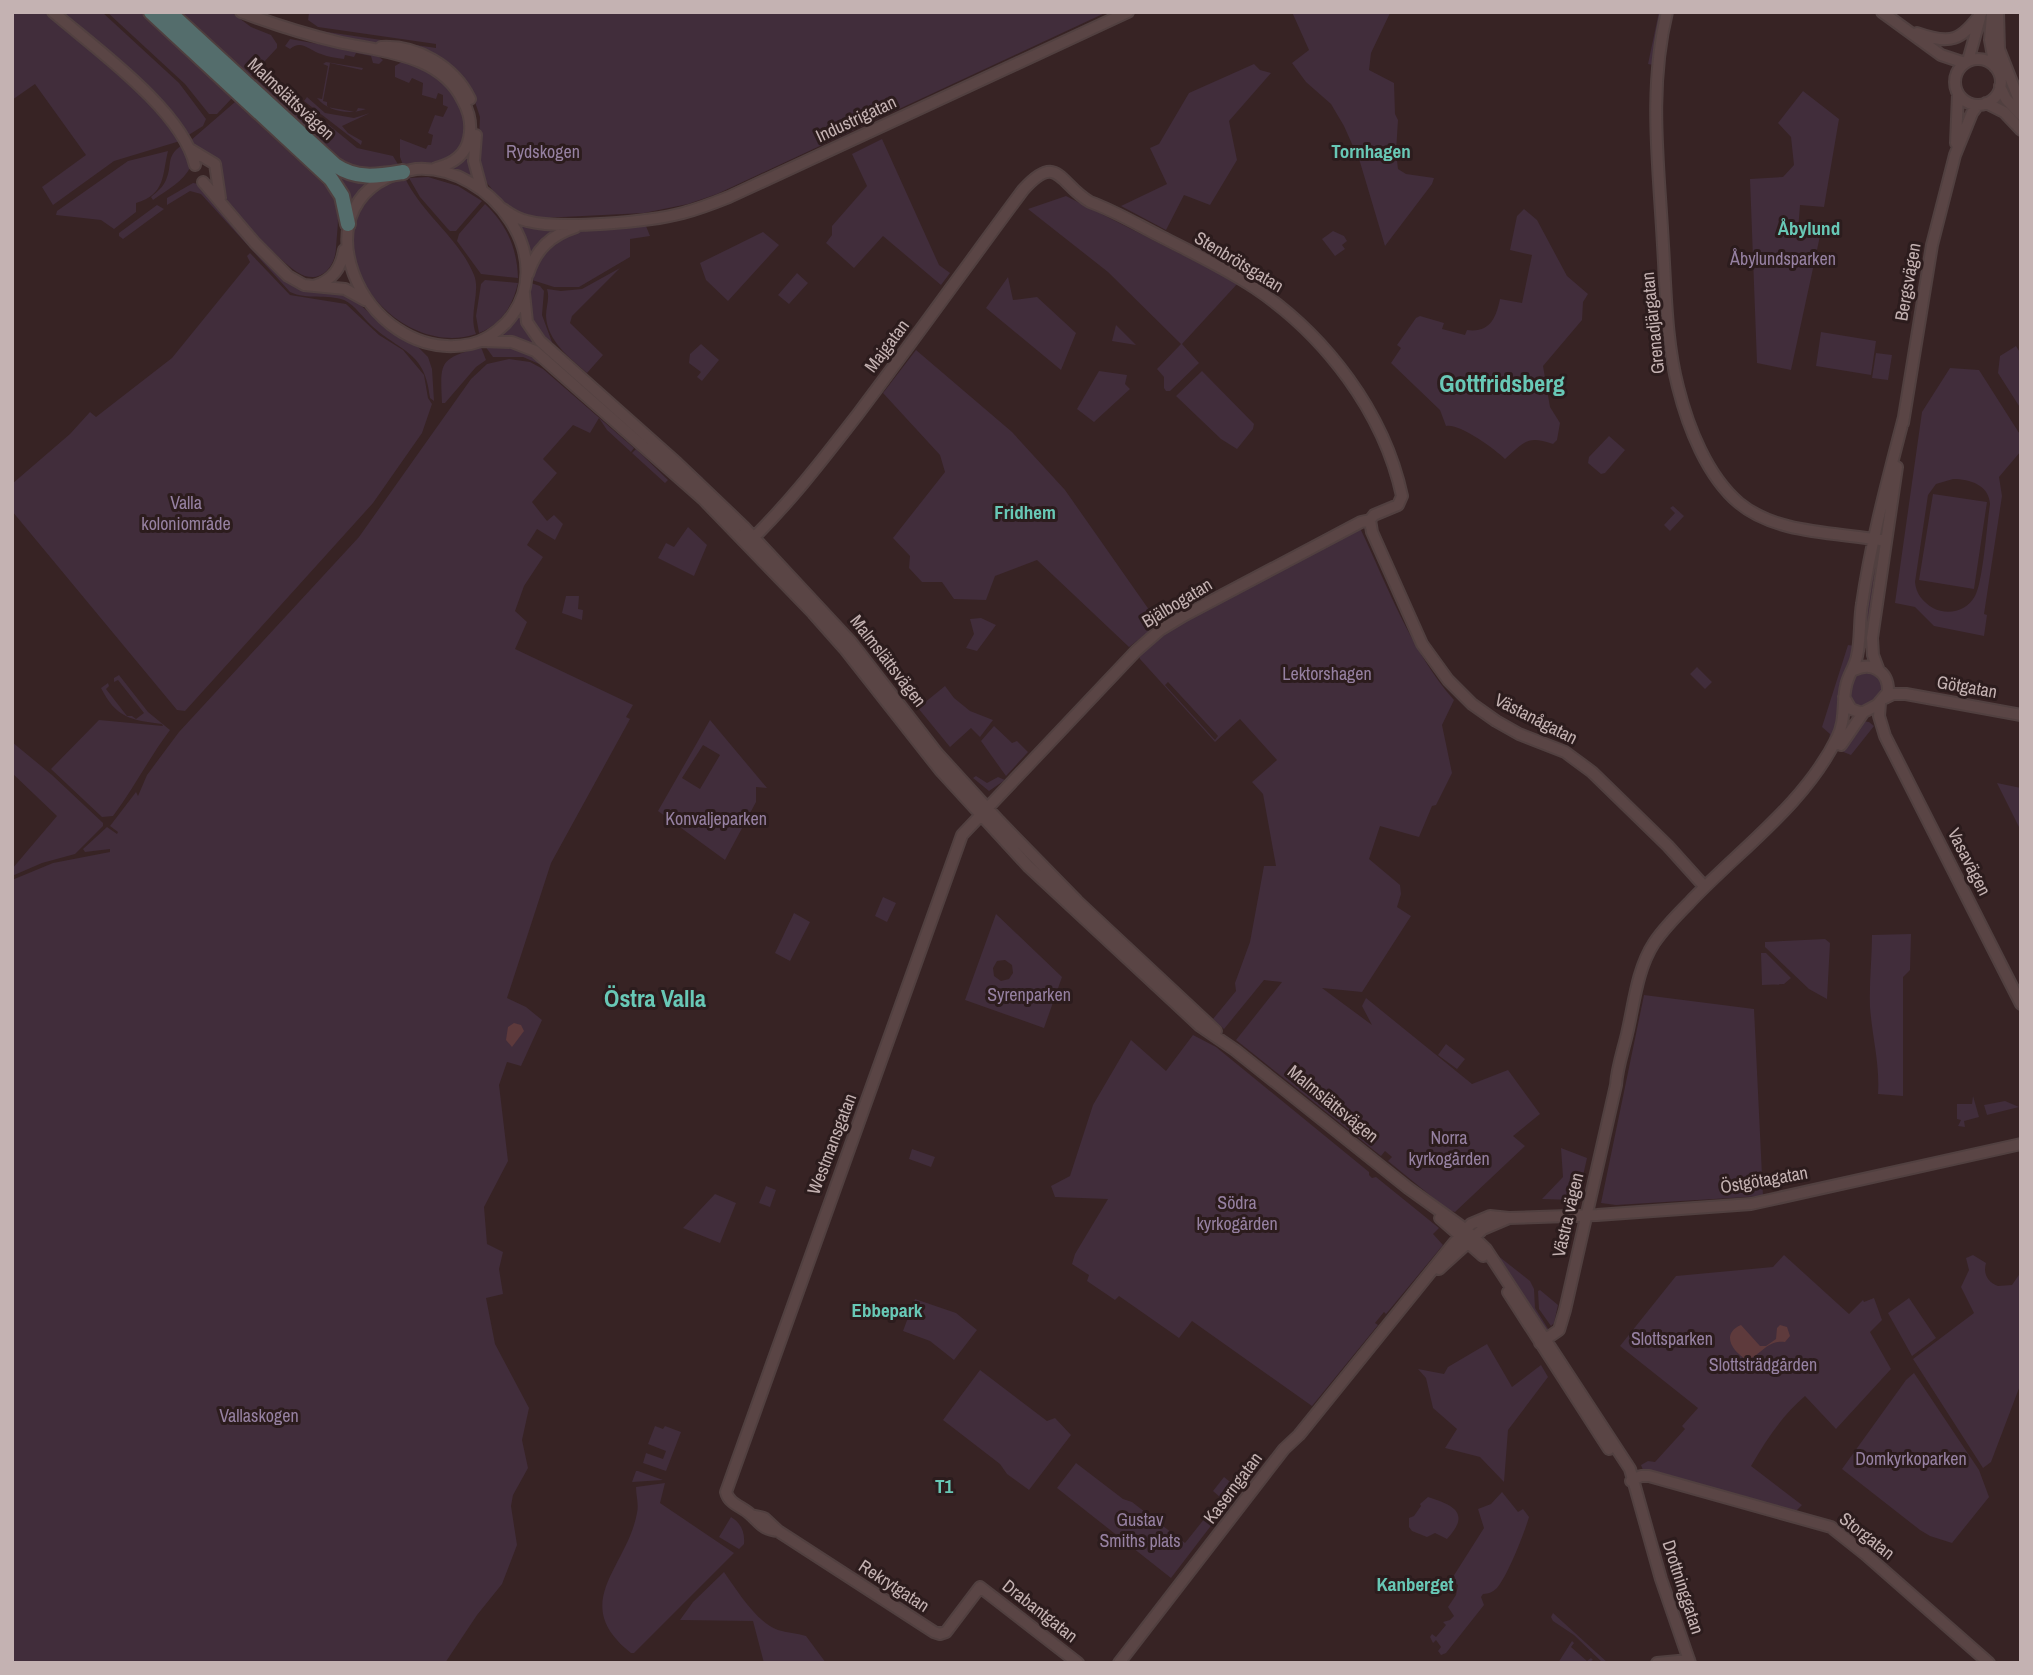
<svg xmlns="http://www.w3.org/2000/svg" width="2033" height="1675" font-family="'Archivo Narrow',sans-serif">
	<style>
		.green { fill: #412d3b; fill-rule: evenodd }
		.water { fill: #5e3a3c }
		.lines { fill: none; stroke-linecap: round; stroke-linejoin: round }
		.secondary-casing { stroke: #514040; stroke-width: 14 }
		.highway-casing { stroke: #4f3f3f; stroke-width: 18 }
		.secondary { stroke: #5a4545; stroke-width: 10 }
		.highway { stroke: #546d6c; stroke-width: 14 }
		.labels { text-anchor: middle; stroke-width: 6; stroke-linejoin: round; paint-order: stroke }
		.street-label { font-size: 18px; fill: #c4b2b2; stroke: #2c1c1d }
		.park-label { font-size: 18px; fill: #9681a2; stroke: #2c1c1d }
		.neighbourhood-label { font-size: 19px; font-weight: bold; fill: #68c8b6; stroke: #2c1c1d }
		.district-label { font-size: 24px; font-weight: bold; fill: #68c8b6; stroke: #2c1c1d }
	</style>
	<rect width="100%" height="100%" fill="#372324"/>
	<path class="green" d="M12 12H46L145 99 180 141 114 161 53 205 42 187 86 155 35 84 12 100Z
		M61 12H102L179 83 206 119 203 126 187 136C156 86 105 51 61 12Z
		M107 12H141L233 97 217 114H209L185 84Z
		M178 12H231L251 27 271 35 277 44V48L249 78Z
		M1107 12 717 194 688 204 644 213 542 218 515 212 502 202 483 178 478 162 480 117 473 96 396 45 330 37 300 28 436 48V44L318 27 308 20 309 13Z
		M1292 12 1390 13 1371 53 1369 70 1394 83 1395 114 1398 120 1396 152 1398 169 1406 174 1434 178 1432 184 1385 246 1360 162 1344 126 1331 104 1306 82 1292 63 1309 50Z
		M1659 12H1662L1653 65 1648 64Z
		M290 39 375 54 383 60 379 64 373 63 371 56 356 53 354 57 345 55 344 59C337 58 328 57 321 54 309 50 301 39 290 49L285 46Z
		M405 60C418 62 439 75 448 85 462 100 477 138 456 154 441 166 421 163 403 165L400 157V139L426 149 428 145H431L433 135 428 133 435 115 443 117 448 107 443 105V95L438 93 436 99 422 95 423 83 412 78 409 83 395 77V66Z
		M326 62 363 68 362 70 330 63 323 101 327 102V107L356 112 358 108 366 109C350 115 328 112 317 98L322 99 328 66 323 64Z
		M1254 64 1260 70 1271 73 1229 121 1237 160 1210 205 1184 195 1166 230 1121 206 1167 184 1150 148 1159 144 1189 93Z
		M438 67C460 80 476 103 475 130 474 149 468 159 475 179L449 168C480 150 478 113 457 86 451 79 443 73 438 67Z
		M260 75H268L357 148 393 156 399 166 371 172 344 164 254 82Z
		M1803 91 1839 119 1824 207 1800 205 1798 231 1820 236 1791 370 1757 363 1750 179 1783 177 1794 165 1791 137 1778 123Z
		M307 97 325 113 354 118 370 113 342 126 348 133 362 141 361 145 304 101Z
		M235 102 331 191C342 208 337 228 336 248 335 269 318 286 297 272 281 262 241 220 229 204 216 186 225 172 219 164 213 153 197 152 190 141Z
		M882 139 939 265 950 273 941 285 883 236 854 268 826 243 832 235V226L867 186 852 154Z
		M182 145 191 166C183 182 167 190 153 200L151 197C157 192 163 187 166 180 173 164 165 157 182 145Z
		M168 151C162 175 166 194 136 203V212L114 229 101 220 56 215 57 211 128 161Z
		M330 168 372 181 362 189 351 206Z
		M428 177 458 186 482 201 456 231H450L447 228 420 197 409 178Z
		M405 178C422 214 459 238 474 275 481 292 468 314 476 334 399 360 309 251 376 192 384 185 395 182 405 178Z
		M193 183 199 184 285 281 304 291 345 295 356 301 391 332 418 347 428 357 432 369 434 401 430 398C425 351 402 353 372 326 363 318 355 305 344 300 327 294 307 300 290 292L201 194 190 191 167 205V198Z
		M1066 196 1238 283 1182 344 1199 363 1170 391H1166L1164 388V377L1157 369 1181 344 1108 272 1028 209Z
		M485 204C507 225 517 248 518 278L481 274 457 241 459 234Z
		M157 205 164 209 123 239 119 236V233Z
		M1524 209 1537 220 1567 276 1588 294 1583 302 1582 320 1543 366 1550 407 1560 423 1557 440 1553 444C1527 435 1524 442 1505 459 1495 449 1459 423 1446 426L1440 410 1391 363 1401 348 1397 345 1416 318 1420 316 1444 323 1442 329 1465 335 1467 330C1490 333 1496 318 1500 299L1522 303 1532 255 1510 250 1517 216Z
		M513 220 568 226 544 239 528 262Z
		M646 226 650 236 630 239V257L579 287H554L532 280C543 223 601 228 646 226Z
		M1333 231 1344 236 1347 241 1342 245 1345 249 1335 256 1322 239Z
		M763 232 779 245 728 301 706 280 700 263Z
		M250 253 290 295 346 304 379 335 403 350 424 375 428 398 432 404 422 433 373 503 185 711 177 710 12 511V484L70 434 90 412 96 417 172 358 250 262 247 256Z
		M620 268 572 316 570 323 603 355 587 373C570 358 547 341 546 316 546 307 550 298 547 289L561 291 582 289Z
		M797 273 808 283 789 304 778 295Z
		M1008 277 1013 300 1037 297 1076 333 1061 370 986 308Z
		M485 280 518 283C513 305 502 324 479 333L476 316 481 284Z
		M531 283 540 286 544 291 542 315 553 345 703 478 701 480 544 340 531 319Z
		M520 310 523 323 530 337 677 470 534 345 520 338 499 334 511 324Z
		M1116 325 1136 345 1112 341Z
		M1821 332 1876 341 1871 375 1816 366Z
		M494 344 525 349 544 366 523 357H493L485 346Z
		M701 344 719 360 702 381 697 377 701 372 689 363 690 354Z
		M2016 346 2021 354V409L1998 373 2000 356Z
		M481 347 486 360 476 367 445 403H442C440 361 439 359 481 347Z
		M916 350 1012 432 1065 490 1159 624 1129 647 1037 560 995 576 986 600 954 599 942 582H922L909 568 910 556 893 538 945 472 940 455 883 393Z
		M1876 353 1892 355 1888 380 1872 378Z
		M509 359 530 362 543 369 634 448 631 452 607 430 599 418 590 433 573 425 543 459 557 473 532 502 547 521 554 515 563 524 555 540 537 529 527 545 543 557 524 586 515 611 527 622 515 649 633 705 626 717 630 719 551 863 507 998 526 1007 542 1020 521 1066 507 1062 499 1085 508 1161 484 1207 487 1244 503 1252 499 1269 503 1294 486 1298 495 1344 529 1408 522 1440 528 1468 513 1495 511 1506 517 1545 502 1584 477 1615 445 1663H12V880L53 863 110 852V849L85 852 83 849 107 827 117 834 118 832 110 826 136 792 138 796 147 775 179 732 359 537 471 379 487 364Z
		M1950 368 1979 370 2021 436V451L1999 477 2002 496 1984 614 1987 615 1984 636 1934 626 1915 607 1895 603 1922 412ZM1953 479C1970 479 1989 485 1990 504 1987 523 1983 582 1975 596 1967 611 1948 616 1933 608 1923 602 1916 594 1915 582L1928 495 1936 484Z
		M1099 371 1127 375 1125 384 1130 389 1094 422 1077 409Z
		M1202 371 1254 424 1253 429 1237 449 1221 439 1176 396Z
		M1609 436 1625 450 1605 473 1601 474 1588 463 1589 457Z
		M636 449 668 480 665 483 632 453Z
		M1933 494 1987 502 1974 589 1919 580Z
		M1673 506 1684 516 1670 531 1664 525 1675 513 1670 508Z
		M688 527 707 545 694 576 658 558 666 543 674 547Z
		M1360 528C1388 587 1411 651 1454 700L1442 725 1452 773 1436 805 1432 806 1419 837 1380 826 1369 859 1400 885 1401 894 1397 907 1411 916 1362 992 1322 988 1372 1025 1362 1006 1366 998 1472 1084 1508 1070 1540 1114 1513 1136 1525 1146 1455 1212 1448 1210 1388 1161 1392 1157 1385 1151 1381 1156 1236 1040 1282 982 1264 980 1224 1029 1213 1019 1236 991 1235 983 1250 942 1264 866H1276L1263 794 1252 782 1277 760 1240 719 1215 742 1140 659 1138 654 1173 627ZM1168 682 1218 736 1215 740 1165 685Z
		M1877 547 1879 548 1872 591 1868 642H1862L1864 611Z
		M566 596H579L578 609 583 610 582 620 562 613Z
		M981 618 996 625 977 651 966 648 974 634 970 619Z
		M1848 645 1855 646 1839 725 1828 745 1830 734 1822 727Z
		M1697 667 1712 682 1705 689 1690 674Z
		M1861 671 1874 673C1891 688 1877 706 1858 708L1850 700 1853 676Z
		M119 675 148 712 170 730C149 758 134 788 113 816L102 817 51 769 99 720 163 726 162 724C131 720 116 718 101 688L108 683 109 686 106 689 127 716H132L136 719 144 713 118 680 114 682V678Z
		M945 686 954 698 970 711 993 720 980 737 971 728 950 747 918 708Z
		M710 720 767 788 756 787V802L725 860 658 811ZM703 745 720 755 700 789 682 778Z
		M1862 721 1869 722 1874 726 1851 755 1841 751 1855 728Z
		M994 726 1012 743 1017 741 1028 752 1006 776 981 741Z
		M12 742 52 775 103 823V826L75 854 42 863 12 876V869L57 816 12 773Z
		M976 776 987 783 998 777 1005 780 989 791 973 778Z
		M1997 783 2021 788V831Z
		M883 897 896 903 887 922 875 916Z
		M794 913 810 922 790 961 775 953Z
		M996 914 1062 977 1044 1028 965 1000ZM1005 960 1012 965 1013 973 1009 979 1001 981 994 976 993 968 997 961Z
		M1911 934 1910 970 1903 977V1096L1878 1094C1880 1064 1872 1036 1870 1007 1869 983 1872 959 1872 935Z
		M1825 939 1830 943 1827 999 1809 989 1765 947V942Z
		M1761 953H1766L1791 978 1784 984 1762 985Z
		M1644 995 1754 1009 1763 1196 1616 1205 1601 1203Z
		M1193 1035 1216 1047 1369 1172V1175L1372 1178 1376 1177 1439 1228 1433 1234 1443 1245 1386 1314 1384 1312 1375 1323 1378 1325 1312 1406 1192 1321 1179 1338 1119 1296 1115 1300 1087 1281 1089 1275 1072 1264 1075 1254 1108 1199 1055 1197 1051 1186 1070 1176 1093 1105 1131 1040 1166 1071Z
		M1446 1044 1465 1059 1457 1069 1438 1055Z
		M1973 1096 1979 1117 1964 1121 1965 1127 1958 1126 1961 1120 1957 1119V1104H1972Z
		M2005 1101 2019 1107 1987 1115 1984 1105Z
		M1561 1148 1587 1158 1578 1198 1575 1200 1542 1199 1563 1177Z
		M912 1149 935 1157 931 1167 909 1159Z
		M766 1186 776 1190 770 1207 759 1203Z
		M715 1194 736 1203 720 1243 683 1228Z
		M1492 1251 1530 1281 1534 1289 1535 1308 1550 1332 1545 1331Z
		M1784 1255 1849 1314 1863 1300 1864 1302 1874 1298 1882 1320 1870 1332 1891 1369 1836 1429 1805 1396C1781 1417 1767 1439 1751 1466L1802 1505 1796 1511 1742 1500 1643 1470 1641 1465 1648 1461 1655 1462 1685 1429 1682 1426 1698 1408 1620 1346 1676 1276 1773 1267Z
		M1973 1255 1986 1263C1983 1273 1987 1282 1998 1286L2012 1285 2021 1272V1383L1991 1462 1983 1468 1913 1359 1974 1313 1961 1287 1969 1270 1966 1258Z
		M1540 1290 1558 1305 1554 1323 1551 1326 1539 1309 1538 1291Z
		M1909 1298 1936 1338 1912 1356 1888 1313Z
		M915 1299 956 1313 977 1330 954 1360 930 1341 903 1331Z
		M1487 1344 1512 1387 1541 1365 1548 1377 1508 1430 1504 1482 1480 1457 1445 1448 1457 1429 1433 1408 1426 1378 1418 1369 1444 1374 1448 1367Z
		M980 1370 1047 1421 1055 1418 1071 1435 1029 1490 1007 1474 1000 1464 943 1420Z
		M1914 1373 1979 1470 1989 1497 1952 1543 1930 1536 1920 1530 1842 1469 1906 1380Z
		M655 1426 663 1429 665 1426 681 1432 666 1471 643 1463 646 1453 663 1459 666 1451 648 1444Z
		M1076 1463 1123 1499 1132 1502 1185 1543 1221 1498 1213 1491 1224 1477 1239 1489 1171 1578 1057 1488Z
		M636 1471H638L663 1480 632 1482Z
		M665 1483 660 1503 734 1553 634 1653H631C568 1603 627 1568 637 1513 639 1504 636 1496 636 1487Z
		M1502 1492 1518 1512 1523 1509 1529 1517C1524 1534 1508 1575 1497 1588 1494 1591 1489 1594 1483 1594L1481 1597 1484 1605 1446 1653 1441 1655 1438 1651 1441 1647 1436 1640 1433 1643 1430 1637 1432 1634 1436 1637 1446 1625 1443 1622 1450 1620 1454 1616 1448 1607 1456 1595 1458 1585 1451 1580 1484 1528 1478 1509 1491 1504Z
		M1428 1497C1452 1505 1472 1512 1447 1539L1435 1533 1427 1537 1412 1531 1409 1527V1518L1414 1516 1421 1506 1420 1504Z
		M731 1517C741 1523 745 1532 744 1544L739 1549 719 1537Z
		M724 1572C736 1589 757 1623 778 1630 787 1633 797 1633 806 1636L826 1663H764L753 1621 680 1620 693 1602Z
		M1553 1613 1608 1663H1603L1574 1635 1553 1621 1551 1617Z
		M1572 1641 1574 1643 1571 1647 1587 1661 1591 1658 1593 1660 1587 1663H1558Z"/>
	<path class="water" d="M514 1023 521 1025 524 1031 512 1047 506 1040 508 1027Z
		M1741 1325 1760 1346H1766L1776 1339 1777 1328 1780 1325 1787 1327 1790 1336 1785 1342C1768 1339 1761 1355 1747 1360 1733 1352 1720 1334 1741 1325Z"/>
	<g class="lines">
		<g class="secondary-casing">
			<path id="secondary" d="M53 12C96 49 182 110 195 165
				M241 12C273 24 304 34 338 42 382 52 441 54 463 101 469 112 472 125 469 138 466 155 452 164 436 168
				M1667 12C1648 89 1659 167 1663 245 1666 292 1666 341 1678 387 1688 427 1707 476 1739 503 1777 535 1840 532 1886 541
				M1882 12 1941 55 1965 63
				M1998 12 1999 49 2021 105
				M1992 14 1990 40 1995 67
				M1917 33C1951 45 1961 41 1982 12
				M381 47C417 45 454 66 470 99
				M1955 82a23 23 0 1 1 46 0a23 23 0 1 1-46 0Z
				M1968 61 1980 18
				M2000 86 2006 99 2021 115
				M1986 103 2004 112 2021 130
				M476 135 474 161 481 187
				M1956 143 1958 94
				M190 149 215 164 220 198
				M416 169C491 164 563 261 506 323 496 333 485 341 471 344 361 367 286 191 416 169Z
				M203 182 255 243 288 276 304 285 345 289 365 300
				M503 209C510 214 518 219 527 221 560 230 649 222 683 213 698 209 714 203 729 197L1128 12
				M528 274C536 249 551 235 576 227
				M314 286C333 280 341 268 344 250
				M524 293 527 322 540 341 677 463 744 527 851 642 937 753 999 821 1077 901 1216 1031
				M482 341 512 342 535 351 703 499 813 613 844 648 940 770 1028 866 1200 1026 1235 1050 1408 1188 1465 1229 1486 1249 1630 1469 1661 1579 1690 1663
				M1903 423 1932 245 1955 155 1972 113 1978 105
				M1370 520 1372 532 1422 644 1448 680 1472 704 1496 721 1519 734 1565 752 1592 772 1668 846 1704 886
				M747 544C789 504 823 459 858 414 914 340 968 264 1023 190 1058 151 1059 184 1090 202 1115 211 1138 225 1162 237 1193 253 1225 268 1255 288 1325 335 1384 412 1402 496L1398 505 1374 515 1370 520 1361 522 1185 615 1160 630 1136 651 962 835 726 1492C729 1504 741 1506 750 1514 760 1523 763 1530 778 1531
				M1879 671 1873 655 1872 638 1897 467
				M1844 697 1851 709 1862 713 1877 705 1888 692C1889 672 1872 661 1854 670
				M1885 698 1893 694H1906L2021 715
				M1880 703 1879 716 1885 736 2021 1004
				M1841 745 1863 713
				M1440 1218 1483 1256
				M1439 1269 1483 1229 1509 1218
				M1508 1292 1609 1449
				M1540 1343 1559 1330 1565 1310 1616 1085C1617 1068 1623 1051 1627 1034 1634 1004 1637 969 1654 943 1664 928 1677 915 1689 903 1739 850 1804 805 1837 738 1846 721 1842 703 1846 686 1848 675 1855 667 1857 656 1861 639 1859 621 1862 604 1871 541 1888 479 1904 417
				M1631 1481 1641 1476H1649L1831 1527 1865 1554 1989 1663
				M751 1515 764 1518 778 1531 934 1632 940 1634 946 1632 980 1587 1078 1663
				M1119 1663 1284 1449 1299 1435 1454 1243 1471 1224 1490 1216 1509 1218 1597 1215 1751 1204 2021 1144
				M1657 1663 1689 1660"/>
		</g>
		<g class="highway-casing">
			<path id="highway" d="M151 12 331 179 342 196 348 224
				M169 12 335 165C357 180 378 176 403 172"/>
		</g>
		<use href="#secondary" class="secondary"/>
		<use href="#highway" class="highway"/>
	</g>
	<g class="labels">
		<g class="street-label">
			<text transform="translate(291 99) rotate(43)" y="6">Malmslättsvägen</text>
			<text transform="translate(856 119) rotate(-25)" y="6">Industrigatan</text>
			<text transform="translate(1239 262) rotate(31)" y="6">Stenbrötsgatan</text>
			<text transform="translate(1908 282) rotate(-80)" y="6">Bergsvägen</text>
			<text transform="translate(1653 323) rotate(-96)" y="6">Grenadjärgatan</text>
			<text transform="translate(887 346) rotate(-53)" y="6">Majgatan</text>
			<text transform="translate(1177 603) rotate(-31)" y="6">Bjälbogatan</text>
			<text transform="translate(888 661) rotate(52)" y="6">Malmslättsvägen</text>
			<text transform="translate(1967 687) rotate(10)" y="6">Götgatan</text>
			<text transform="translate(1536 719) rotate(27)" y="6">Västanågatan</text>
			<text transform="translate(1969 862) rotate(63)" y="6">Vasavägen</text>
			<text transform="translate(1333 1104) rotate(39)" y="6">Malmslättsvägen</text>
			<text transform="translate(832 1144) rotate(-69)" y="6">Westmansgatan</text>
			<text transform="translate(1764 1180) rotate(-10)" y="6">Östgötagatan</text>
			<text transform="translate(1568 1215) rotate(-77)" y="6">Västra vägen</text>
			<text transform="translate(1233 1488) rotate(-53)" y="6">Kaserngatan</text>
			<text transform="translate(1867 1536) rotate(38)" y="6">Storgatan</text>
			<text transform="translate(894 1586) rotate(33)" y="6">Rekrytgatan</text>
			<text transform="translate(1683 1587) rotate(72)" y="6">Drottninggatan</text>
			<text transform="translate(1040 1611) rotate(38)" y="6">Drabantgatan</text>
		</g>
		<g class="park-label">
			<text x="543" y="158">Rydskogen</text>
			<text x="1783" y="265">Åbylundsparken</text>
			<text x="186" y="509">Valla<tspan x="186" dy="21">koloniområde</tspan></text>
			<text x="1327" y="680">Lektorshagen</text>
			<text x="716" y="825">Konvaljeparken</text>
			<text x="1029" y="1001">Syrenparken</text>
			<text x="1449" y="1144">Norra<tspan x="1449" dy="21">kyrkogården</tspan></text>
			<text x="1237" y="1209">Södra<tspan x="1237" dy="21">kyrkogården</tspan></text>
			<text x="1672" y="1345">Slottsparken</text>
			<text x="1763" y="1371">Slottsträdgården</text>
			<text x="259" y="1422">Vallaskogen</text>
			<text x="1911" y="1465">Domkyrkoparken</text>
			<text x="1140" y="1526">Gustav<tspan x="1140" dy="21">Smiths plats</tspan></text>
		</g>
		<g class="neighbourhood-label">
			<text x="1371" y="158">Tornhagen</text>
			<text x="1809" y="235">Åbylund</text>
			<text x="1025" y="519">Fridhem</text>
			<text x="887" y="1317">Ebbepark</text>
			<text x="944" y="1493">T1</text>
			<text x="1415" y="1591">Kanberget</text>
		</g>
		<g class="district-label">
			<text x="1502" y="392">Gottfridsberg</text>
			<text x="655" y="1007">Östra Valla</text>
		</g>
	</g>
	<rect width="2033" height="1675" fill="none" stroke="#c4b2b2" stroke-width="28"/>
</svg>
